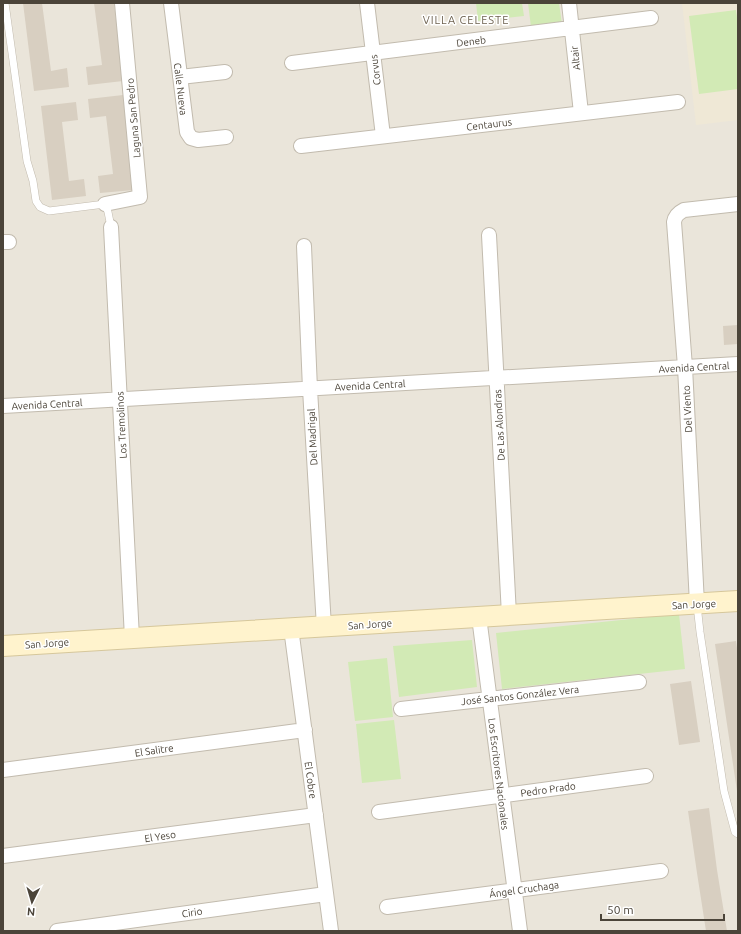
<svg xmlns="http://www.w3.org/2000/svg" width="741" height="934" font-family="Ubuntu,sans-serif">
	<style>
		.residential { fill: #eae5da }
		.education { fill: #efe8d6 }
		.green { fill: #d2eab5 }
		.building { fill: #d8cfc1 }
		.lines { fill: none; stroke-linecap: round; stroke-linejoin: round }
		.lane-casing { stroke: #c2bbae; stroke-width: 8 }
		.street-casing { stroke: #c2bbae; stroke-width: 16 }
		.secondary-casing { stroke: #d6c79b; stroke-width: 22 }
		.lane { stroke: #fff; stroke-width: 7 }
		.street { stroke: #fff; stroke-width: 14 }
		.secondary { stroke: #fff3cd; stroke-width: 20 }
		.labels { text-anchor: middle; stroke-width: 3; stroke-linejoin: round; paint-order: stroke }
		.street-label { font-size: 10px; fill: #4b4439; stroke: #fff }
		.neighbourhood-label { font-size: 11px; letter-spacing: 1px; fill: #6e6250; stroke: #fff }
	</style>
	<rect width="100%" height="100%" fill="#f6f3ec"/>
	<path class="residential" d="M3 3H738V931H3Z"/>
	<path class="education" d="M682 3H738V120L696 125Z"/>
	<path class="green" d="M476 3H522L524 16 478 21Z
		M528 3H559L562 24 531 27Z
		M736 10 738 24V89L699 94 689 16Z
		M679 614 685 669 502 689 496 633Z
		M472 640 477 687 399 697 393 646Z
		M387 658 393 717 355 721 348 662Z
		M394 720 401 779 362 783 356 724Z"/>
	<path class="building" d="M23 3H42L51 71 67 68 69 87 34 91Z
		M94 3H114L123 81 88 85 86 67 102 65Z
		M123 95 134 190 100 193 98 176 113 174 106 116 90 118 88 99Z
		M76 102 78 120 62 122 69 181 84 179 86 196 52 200 41 106Z
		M738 325V344L724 345 723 326Z
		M736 641 738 655V791H737L715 644Z
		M691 681 700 742 679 745 670 684Z
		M709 808 717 870 727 931H706L697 873 688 811Z"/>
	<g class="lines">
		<g class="lane-casing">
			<path id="lane" d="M5 3 27 161 33 181 36 201 40 207 49 211 105 204 108 212 111 227
				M697 605 700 632 724 791 735 832 738 834"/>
		</g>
		<g class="street-casing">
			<path id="street" d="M171 3 187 132 191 138 198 140 226 137
				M367 3 383 136
				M569 3 581 113
				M292 63 651 18
				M180 77 225 72
				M301 146 678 102
				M105 204 140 197 122 3
				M111 227 132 638
				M489 235 509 615
				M3 242H9
				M304 246 310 389 324 627
				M3 406 738 364
				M697 604 685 367 674 222C675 216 678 213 684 210L738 204
				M479 617 520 931
				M291 628 331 931
				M401 709 639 682
				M3 770 305 730
				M379 812 646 776
				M3 856 316 815
				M387 907 661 871
				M57 931 326 894"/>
		</g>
		<g class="secondary-casing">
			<path id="secondary" d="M3 646 738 601"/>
		</g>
		<use href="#lane" class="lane"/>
		<use href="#street" class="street"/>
		<use href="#secondary" class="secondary"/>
	</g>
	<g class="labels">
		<g class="street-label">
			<text transform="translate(471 41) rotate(-7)" y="4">Deneb</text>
			<text transform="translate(575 58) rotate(-96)" y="4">Altair</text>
			<text transform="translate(375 70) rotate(-97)" y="4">Corvus</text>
			<text transform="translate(181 89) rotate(83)" y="4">Calle Nueva</text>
			<text transform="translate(133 118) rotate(-95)" y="4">Laguna San Pedro</text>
			<text transform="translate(489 124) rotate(-7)" y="4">Centaurus</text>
			<text transform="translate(694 367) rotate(-3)" y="4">Avenida Central</text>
			<text transform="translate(370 385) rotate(-3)" y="4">Avenida Central</text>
			<text transform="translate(47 404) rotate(-3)" y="4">Avenida Central</text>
			<text transform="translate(687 409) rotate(-93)" y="4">Del Viento</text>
			<text transform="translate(121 425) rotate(-93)" y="4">Los Tremolinos</text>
			<text transform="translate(499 425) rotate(-93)" y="4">De Las Alondras</text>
			<text transform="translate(312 437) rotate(-93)" y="4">Del Madrigal</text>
			<text transform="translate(694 604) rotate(-3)" y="4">San Jorge</text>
			<text transform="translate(370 624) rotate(-4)" y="4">San Jorge</text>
			<text transform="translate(47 643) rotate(-4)" y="4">San Jorge</text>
			<text transform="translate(520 695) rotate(-6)" y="4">José Santos González Vera</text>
			<text transform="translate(154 750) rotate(-8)" y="4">El Salitre</text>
			<text transform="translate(499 774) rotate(83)" y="4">Los Escritores Nacionales</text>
			<text transform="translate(311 780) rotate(82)" y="4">El Cobre</text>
			<text transform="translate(548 789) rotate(-8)" y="4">Pedro Prado</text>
			<text transform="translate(160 836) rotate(-8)" y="4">El Yeso</text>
			<text transform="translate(524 889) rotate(-8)" y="4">Ángel Cruchaga</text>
			<text transform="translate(192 912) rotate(-8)" y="4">Cirio</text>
		</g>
		<g class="neighbourhood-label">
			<text x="466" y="24">VILLA CELESTE</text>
		</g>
	</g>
	<rect width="741" height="934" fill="none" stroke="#4b4439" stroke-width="8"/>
	<g transform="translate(32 902) rotate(185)" stroke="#ffffff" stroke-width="3" paint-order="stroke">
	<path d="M0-3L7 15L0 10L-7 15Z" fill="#4b4439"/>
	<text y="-6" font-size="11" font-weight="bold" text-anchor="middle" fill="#4b4439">N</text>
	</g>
	<path d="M601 914v6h123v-6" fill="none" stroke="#4b4439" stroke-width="2"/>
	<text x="607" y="914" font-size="12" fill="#4b4439" stroke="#ffffff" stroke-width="3" paint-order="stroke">50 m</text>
</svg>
